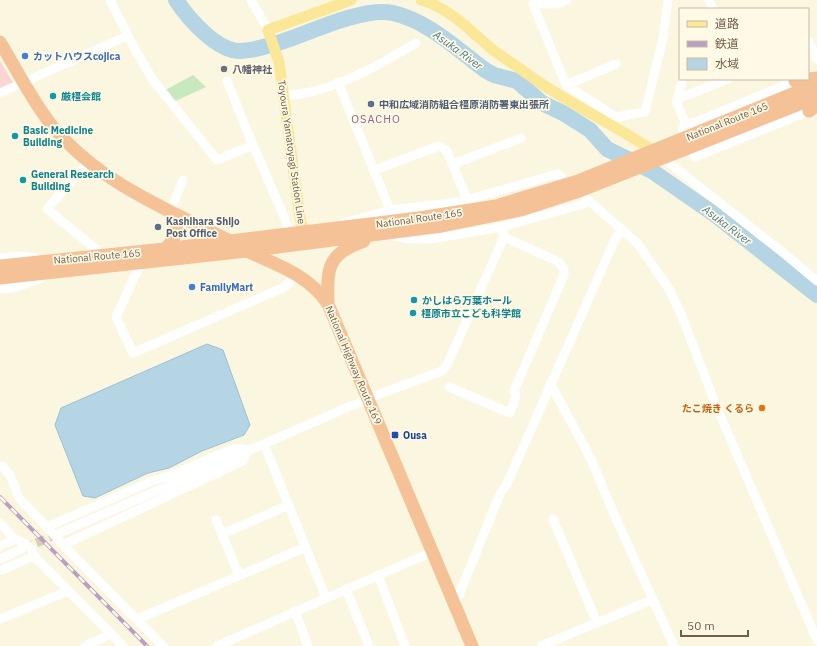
<svg xmlns="http://www.w3.org/2000/svg" width="817" height="646" font-family="'IBM Plex Sans','Noto Sans JP',sans-serif">
	<style>
		.medical { fill: #f9d5d3 }
		.green { fill: #c8e8bf }
		.water { fill: #b5d4e4; stroke: #9bc2d6 }
		.lines { fill: none; stroke-linecap: round; stroke-linejoin: round }
		.river { stroke: #b5d4e4; stroke-width: 16 }
		.minor-tunnel { stroke: #d8d0b9; stroke-width: 9; stroke-dasharray: 9 4.5; stroke-linecap: butt }
		.minor { stroke: #fff; stroke-width: 9 }
		.major { stroke: #fae898; stroke-width: 11 }
		.highway { stroke: #f5c197; stroke-width: 13 }
		.rail-casing { stroke: #b99fc3; stroke-width: 4 }
		.rail { stroke: #fff9e5; stroke-width: 2.5; stroke-dasharray: 8; stroke-linecap: butt }
		.shop-dot { fill: #3f7fe0; stroke: #fff9e5; stroke-width: 1.5 }
		.worship-dot { fill: #6b7280; stroke: #fff9e5; stroke-width: 1.5 }
		.culture-dot { fill: #0f9aa8; stroke: #fff9e5; stroke-width: 1.5 }
		.service-dot { fill: #5c6f8a; stroke: #fff9e5; stroke-width: 1.5 }
		.food-dot { fill: #e8710a; stroke: #fff9e5; stroke-width: 1.5 }
		.transit-dot { fill: #1a4fb4; stroke: #fff9e5; stroke-width: 1.5 }
		.labels { text-anchor: middle; stroke-width: 3.5; stroke-linejoin: round; paint-order: stroke }
		.shop-label { font-size: 10px; font-weight: bold; fill: #366cbe; stroke: #fff9e5; text-anchor: start }
		.worship-label { font-size: 10px; font-weight: bold; fill: #5b616d; stroke: #fff9e5; text-anchor: start }
		.culture-label { font-size: 10px; font-weight: bold; fill: #0d838f; stroke: #fff9e5; text-anchor: start }
		.service-label { font-size: 10px; font-weight: bold; fill: #4e5e75; stroke: #fff9e5; text-anchor: start }
		.street-label { font-size: 10px; fill: #715e48; stroke: #fff9e5 }
		.food-label { font-size: 10px; font-weight: bold; fill: #c56008; stroke: #fff9e5; text-anchor: end }
		.transit-label { font-size: 10px; font-weight: bold; fill: #164399; stroke: #fff9e5; text-anchor: start }
		.water-label { font-size: 11px; font-style: italic; fill: #487892; stroke: #fff9e5 }
		.neighbourhood-label { font-size: 11px; letter-spacing: 1px; fill: #8d6395; stroke: #fff9e5 }
	</style>
	<rect width="100%" height="100%" fill="#fbf6df"/>
	<path class="medical" d="M0 61 14 84 0 90Z"/>
	<path class="green" d="M193 75 206 87 171 103 162 92Z"/>
	<path class="water" d="M207 344 223 350 250 425 244 435 202 451 169 468 148 473 95 498 83 496 55 425 61 408Z"/>
	<g class="lines">
		<path class="river" d="M176 0C188 18 217 52 241 51 273 49 316 27 348 18 362 14 378 10 393 13 428 21 457 49 485 70L494 75 517 81 542 103 563 113 590 130 607 149 652 171 714 214 817 295"/>
		<path class="minor-tunnel" d="M24 548 60 533"/>
		<path class="minor" d="M110 0 137 53 153 80 217 160 253 145 285 219 289 234
			M251 0 268 30
			M567 0 558 4H533L566 85 616 117
			M709 0 713 9
			M808 40 817 59
			M227 81 253 145
			M338 82 390 210
			M566 85 616 64
			M0 93 127 36
			M283 96C293 95 302 94 311 92 348 83 384 62 416 43
			M677 99 683 79
			M613 121 616 117 645 112 663 38 668 0
			M687 126 676 102 677 99 728 79
			M683 130 682 128 795 81
			M693 154 695 157 809 111
			M663 158 786 255 817 281
			M88 162 47 209 103 255
			M453 164 521 138
			M375 170 439 146 447 151 467 199
			M586 198 638 244 669 289 681 314 717 408 817 640
			M170 212 183 180
			M343 223 390 210 459 202 558 174 562 178
			M391 235 408 239H430L501 227 590 202
			M0 258 17 256 36 258
			M141 263 116 317 133 353 285 287 296 273
			M0 289 17 287 43 277
			M550 383 591 459 613 512 674 646
			M449 387 510 413 516 396 514 391 564 275V270L559 262 504 237
			M264 444 326 598
			M235 448 248 450 243 461 63 545 47 527 152 481 172 475Z
			M2 466 10 475 19 498 47 527
			M553 519 597 623
			M216 520 239 575
			M0 523 15 539
			M60 533 369 398 442 371 447 365 504 237 501 227
			M222 534 289 505
			M63 545 163 646
			M0 546 15 539C24 542 32 546 34 556L0 571
			M34 556 123 646
			M0 559 24 548
			M378 575 405 646
			M346 589 369 646
			M455 605 500 494 507 484 616 237 623 230
			M295 611 308 646
			M0 619 68 591
			M138 619 306 547
			M85 646 111 634
			M217 646 432 552
			M541 646 652 600"/>
		<path class="major" d="M421 0C450 8 471 32 493 50 507 60 522 70 536 80 575 107 619 127 658 154
			M306 239 300 218 279 62 268 30 351 0"/>
		<path class="highway" d="M0 42C17 70 32 101 53 127 100 183 166 209 230 241
			M795 81 817 78
			M809 111 817 105
			M165 249C179 234 180 230 170 212
			M247 251C277 265 309 275 328 304L472 646
			M0 266 165 249 419 218 496 206 578 181 817 84
			M0 278 247 251 442 226 521 210 582 190 817 97
			M328 304C327 268 327 254 364 241"/>
		<g class="rail-casing">
			<path id="rail" d="M0 497 147 646"/>
		</g>
		<use href="#rail" class="rail"/>
	</g>
	<g class="shop-dot">
		<circle cx="25" cy="56" r="4"/>
		<circle cx="192" cy="287" r="4"/>
	</g>
	<circle class="worship-dot" cx="224" cy="69" r="4"/>
	<g class="culture-dot">
		<circle cx="53" cy="96" r="4"/>
		<circle cx="15" cy="136" r="4"/>
		<circle cx="23" cy="180" r="4"/>
		<circle cx="414" cy="300" r="4"/>
		<circle cx="413" cy="313" r="4"/>
	</g>
	<g class="service-dot">
		<circle cx="371" cy="104" r="4"/>
		<circle cx="158" cy="227" r="4"/>
	</g>
	<circle class="food-dot" cx="762" cy="408" r="4"/>
	<rect class="transit-dot" x="391" y="431" width="8" height="8" rx="2"/>
	<g class="labels">
		<g class="shop-label">
			<text x="33" y="60">カットハウスcojica</text>
			<text x="200" y="291">FamilyMart</text>
		</g>
		<g class="worship-label">
			<text x="232" y="73">八幡神社</text>
		</g>
		<g class="culture-label">
			<text x="61" y="100">厳橿会館</text>
			<text x="23" y="134">Basic Medicine<tspan x="23" dy="12">Building</tspan></text>
			<text x="31" y="178">General Research<tspan x="31" dy="12">Building</tspan></text>
			<text x="422" y="304">かしはら万葉ホール</text>
			<text x="421" y="317">橿原市立こども科学館</text>
		</g>
		<g class="service-label">
			<text x="379" y="108">中和広域消防組合橿原消防署東出張所</text>
			<text x="166" y="225">Kashihara Shijo<tspan x="166" dy="12">Post Office</tspan></text>
		</g>
		<g class="street-label">
			<text transform="translate(727 121) rotate(-22)" y="4">National Route 165</text>
			<text transform="translate(292 152) rotate(82)" y="4">Toyoura Yamatoyagi Station Line</text>
			<text transform="translate(419 218) rotate(-8)" y="4">National Route 165</text>
			<text transform="translate(97 256) rotate(-5)" y="4">National Route 165</text>
			<text transform="translate(354 365) rotate(67)" y="4">National Highway Route 169</text>
		</g>
		<g class="food-label">
			<text x="754" y="412">たこ焼き くるら</text>
		</g>
		<g class="transit-label">
			<text x="403" y="439">Ousa</text>
		</g>
		<g class="water-label">
			<text transform="translate(458 50) rotate(36)" y="4">Asuka River</text>
			<text transform="translate(727 225) rotate(37)" y="4">Asuka River</text>
		</g>
		<g class="neighbourhood-label">
			<text x="376" y="123">OSACHO</text>
		</g>
	</g>
	<rect x="679" y="8" width="130" height="72" fill="#fff9e5" stroke="#c6bba6"/>
	<rect x="687" y="21" width="20" height="6" fill="#fae898" stroke="#c6bba6"/>
	<text x="715" y="28" font-size="12" fill="#715e48">道路</text>
	<rect x="687" y="41" width="20" height="6" fill="#b99fc3" stroke="#c6bba6"/>
	<text x="715" y="48" font-size="12" fill="#715e48">鉄道</text>
	<rect x="687" y="58" width="20" height="12" fill="#b5d4e4" stroke="#c6bba6"/>
	<text x="715" y="68" font-size="12" fill="#715e48">水域</text>
	<path d="M681 630v6h67v-6" fill="none" stroke="#715e48" stroke-width="2"/>
	<text x="687" y="630" font-size="12" fill="#715e48" stroke="#fff9e5" stroke-width="3" paint-order="stroke">50 m</text>
</svg>
